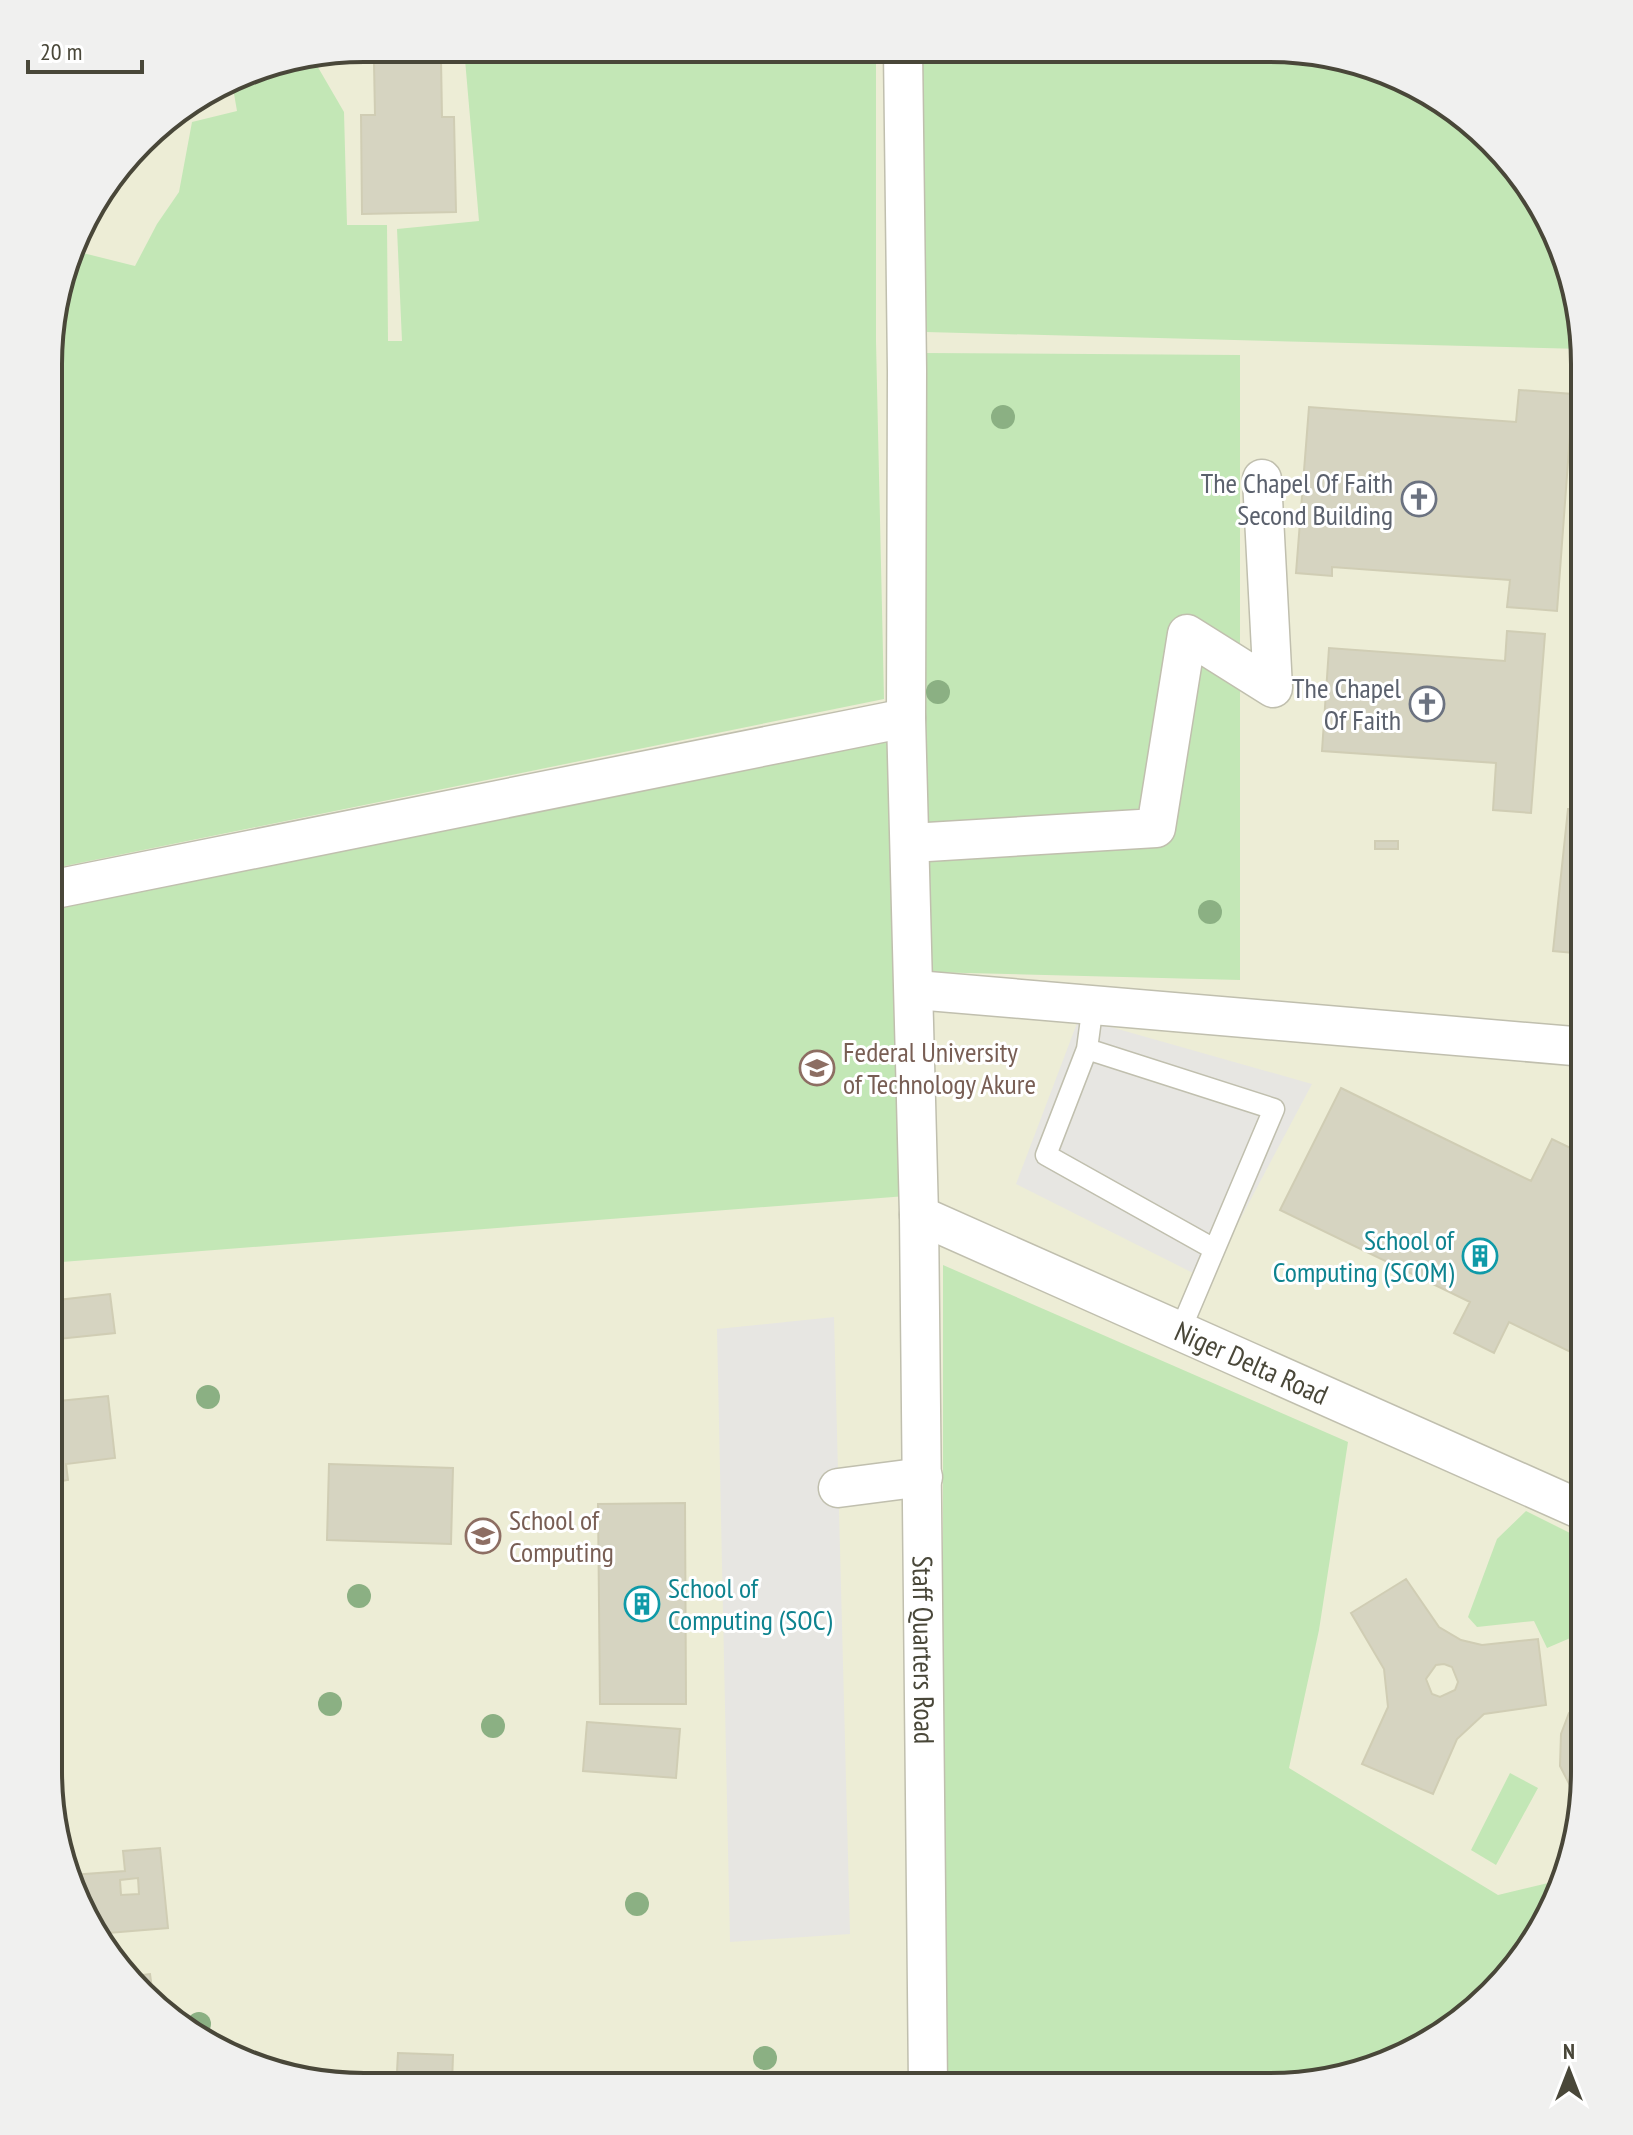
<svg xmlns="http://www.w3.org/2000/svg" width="1633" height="2135" font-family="'PT Sans Narrow',sans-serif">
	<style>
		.education { fill: #ededd6 }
		.green { fill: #c3e7b6 }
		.parking { fill: #e7e6e2 }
		.building { fill: #d6d4c1; stroke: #d0cdb4; stroke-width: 2; fill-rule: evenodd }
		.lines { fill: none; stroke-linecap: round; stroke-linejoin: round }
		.service-casing { stroke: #c0bfae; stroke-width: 23 }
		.minor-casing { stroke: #c0bfae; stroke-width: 41 }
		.service { stroke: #fff; stroke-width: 20 }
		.minor { stroke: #fff; stroke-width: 38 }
		.tree { fill: #8bb083 }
		.labels { text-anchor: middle; stroke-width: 6; stroke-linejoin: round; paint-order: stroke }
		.worship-label { font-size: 28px; fill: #5b616d; stroke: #fff; text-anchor: end }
		.education-label { font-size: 28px; fill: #785e54; stroke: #fff; text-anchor: start }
		.culture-label { font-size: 28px; fill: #0d838f; stroke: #fff; text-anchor: end }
		.street-label { font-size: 28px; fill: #494739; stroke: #fff }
		.rim { fill: none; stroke: #494739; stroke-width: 4 }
	</style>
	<rect width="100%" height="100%" fill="#f5f4eb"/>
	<path class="education" d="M364 48 1311 51 1390 72 1461 113 1552 224 1585 363 1584 1792 1568 1873 1532 1947 1478 2008 1409 2054 1270 2087 323 2084 188 2034 127 1980 81 1911 48 1772 51 322 90 206 156 126 262 65Z"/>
	<path class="green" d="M464 48 876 49V341L884 699 50 869 51 322 75 251 135 266 157 224 179 192 192 122 237 111 232 82 262 65 312 57 344 112 347 225H387L388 341H402L397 229 479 221Z
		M919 50 1311 51 1390 72 1461 113 1552 224 1582 349 926 332Z
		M921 353 1240 355V980L926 972Z
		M899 719 919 1195 49 1263 50 909 391 820Z
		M943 1265 1348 1442 1319 1630 1289 1768 1498 1895 1565 1879 1532 1947 1478 2008 1409 2054 1270 2087 943 2086Z
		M1526 1511 1584 1540V1658L1575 1636 1547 1648 1534 1621 1477 1627 1468 1617 1497 1539Z
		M1510 1773 1538 1788 1496 1865 1471 1850Z"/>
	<path class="parking" d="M1079 1018 1312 1084 1211 1274 1201 1277 1016 1184Z
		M834 1317 850 1934 730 1942 717 1329Z"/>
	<path class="building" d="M364 48H452V59H441L442 117H454L456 212 362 214 361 115H375L374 63H355V51H347Z
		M1519 390 1573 394 1557 611 1507 607 1510 580 1332 567V576L1296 573 1309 407 1516 422Z
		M1507 631 1545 634 1531 813 1493 810 1496 763 1322 751 1329 648 1505 661Z
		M1568 809 1585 810V954L1553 951Z
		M1375 841H1398V849H1375Z
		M1341 1088 1531 1181 1552 1139 1585 1155V1359L1509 1322 1494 1353 1454 1333 1470 1302 1280 1210Z
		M110 1294 115 1333 49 1340V1301Z
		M108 1396 115 1458 66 1464 68 1480 49 1483V1402Z
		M329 1464 453 1468 451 1544 327 1540Z
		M685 1503 686 1704H600L598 1504Z
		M1406 1579 1439 1627 1461 1640 1482 1645 1538 1639 1546 1705 1484 1714 1457 1739 1433 1794 1362 1764 1388 1707 1384 1669 1351 1613ZM1444 1664 1452 1667 1458 1682 1455 1690 1440 1697 1432 1694 1426 1679 1436 1665Z
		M1584 1698V1792L1581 1807 1560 1766 1561 1734 1569 1713Z
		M587 1722 680 1729 676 1778 583 1771Z
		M160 1848 168 1928 96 1934 81 1911 72 1875 125 1871 123 1851ZM138 1878 139 1894 121 1895 120 1880Z
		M150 1974 154 2003 125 1977Z
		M398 2053 453 2055 452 2084 488 2085 358 2084V2072H397Z"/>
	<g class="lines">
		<g class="service-casing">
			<path id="service" d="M1093 1004 1087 1049 1046 1155 1214 1249
				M1087 1049 1274 1109 1180 1331"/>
		</g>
		<g class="minor-casing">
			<g id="minor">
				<path id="s1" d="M903 50 907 371 906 718 919 1215 928 2086"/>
				<path d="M911 843 1156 828 1187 634 1273 688 1262 479"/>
				<path d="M50 890 906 718"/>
				<path d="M916 990 1585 1047"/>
				<path id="s2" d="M919 1215 1584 1511"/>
				<path d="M838 1488 923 1477"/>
			</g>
		</g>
		<use href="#service" class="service"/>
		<use href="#minor" class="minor"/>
	</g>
	<g class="tree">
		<circle cx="1003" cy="417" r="12"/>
		<circle cx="938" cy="692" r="12"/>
		<circle cx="1210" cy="912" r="12"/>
		<circle cx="208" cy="1397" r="12"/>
		<circle cx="359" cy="1596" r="12"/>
		<circle cx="330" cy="1704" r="12"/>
		<circle cx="493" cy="1726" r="12"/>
		<circle cx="637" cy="1904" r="12"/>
		<circle cx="199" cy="2024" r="12"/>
		<circle cx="765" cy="2058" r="12"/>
	</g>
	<defs>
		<g id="church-ring" transform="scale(1.8)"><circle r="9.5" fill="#fff" stroke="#6b7280" stroke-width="1.5"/><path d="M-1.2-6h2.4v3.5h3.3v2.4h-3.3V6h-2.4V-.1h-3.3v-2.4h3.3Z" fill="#6b7280"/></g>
		<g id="university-ring" transform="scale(1.8)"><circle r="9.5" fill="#fff" stroke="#8d6e63" stroke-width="1.5"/><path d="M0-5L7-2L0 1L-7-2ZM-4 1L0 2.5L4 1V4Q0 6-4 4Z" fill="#8d6e63"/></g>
		<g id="building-ring" transform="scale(1.8)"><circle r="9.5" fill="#fff" stroke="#0f9aa8" stroke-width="1.5"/><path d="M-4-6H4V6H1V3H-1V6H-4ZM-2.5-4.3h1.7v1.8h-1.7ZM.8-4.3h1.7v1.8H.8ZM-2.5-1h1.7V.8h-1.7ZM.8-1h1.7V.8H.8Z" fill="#0f9aa8"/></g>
	</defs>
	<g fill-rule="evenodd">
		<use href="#church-ring" x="1419" y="499"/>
		<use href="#church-ring" x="1427" y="704"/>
		<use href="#university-ring" x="817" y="1068"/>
		<use href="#building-ring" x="1480" y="1256"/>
		<use href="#university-ring" x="483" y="1536"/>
		<use href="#building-ring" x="642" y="1604"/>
	</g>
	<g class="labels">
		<g class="worship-label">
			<text x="1393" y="493">The Chapel Of Faith<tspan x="1393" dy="32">Second Building</tspan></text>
			<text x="1401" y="698">The Chapel<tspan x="1401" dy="32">Of Faith</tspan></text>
		</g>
		<g class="education-label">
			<text x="843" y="1062">Federal University<tspan x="843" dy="32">of Technology Akure</tspan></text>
			<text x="509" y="1530">School of<tspan x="509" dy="32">Computing</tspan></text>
		</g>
		<g class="culture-label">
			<text x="1454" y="1250">School of<tspan x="1454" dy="32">Computing (SCOM)</tspan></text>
			<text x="668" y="1598" text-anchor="start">School of<tspan x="668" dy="32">Computing (SOC)</tspan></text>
		</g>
		<g class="street-label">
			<text dy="10" stroke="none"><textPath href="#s2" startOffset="364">Niger Delta Road</textPath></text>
			<text dy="10" stroke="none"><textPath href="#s1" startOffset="1600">Staff Quarters Road</textPath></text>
		</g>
	</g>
	<path d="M0 0H1633V2135H0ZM364 62H1269A302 302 0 0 1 1571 364V1771A302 302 0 0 1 1269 2073H364A302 302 0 0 1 62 1771V364A302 302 0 0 1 364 62Z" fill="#f0f0ef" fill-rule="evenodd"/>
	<path class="rim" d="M364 62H1269A302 302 0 0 1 1571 364V1771A302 302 0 0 1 1269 2073H364A302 302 0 0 1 62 1771V364A302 302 0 0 1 364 62Z"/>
	<g transform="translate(1569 2071)" stroke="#ffffff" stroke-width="6" paint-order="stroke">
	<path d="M0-6L14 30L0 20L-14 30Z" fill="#494739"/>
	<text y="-12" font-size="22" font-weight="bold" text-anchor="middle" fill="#494739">N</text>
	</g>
	<path d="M28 60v12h114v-12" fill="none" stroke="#494739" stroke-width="4"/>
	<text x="40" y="60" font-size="24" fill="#494739" stroke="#ffffff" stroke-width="6" paint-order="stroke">20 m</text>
</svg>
